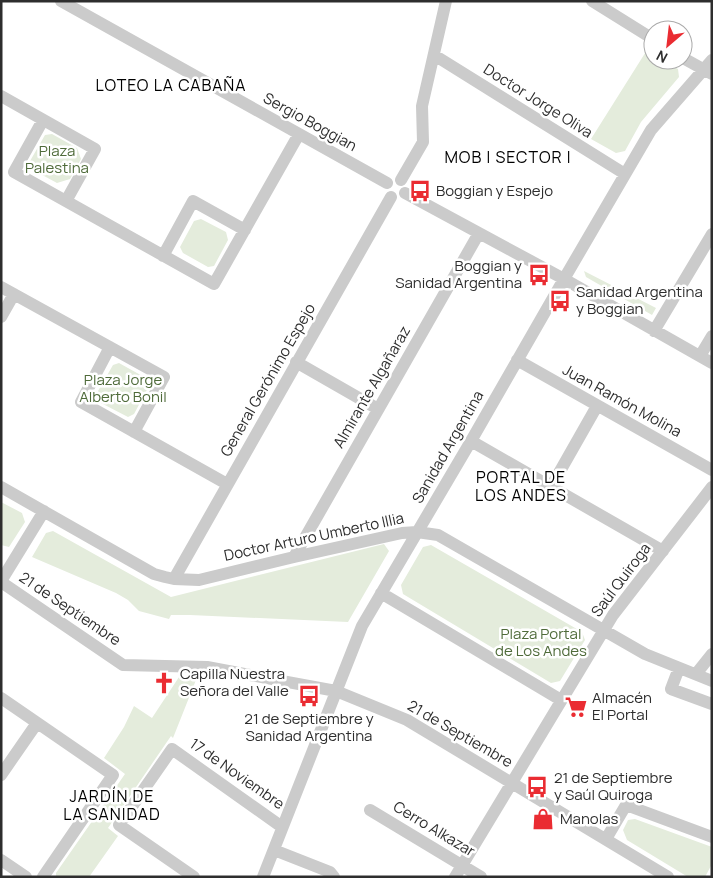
<svg xmlns="http://www.w3.org/2000/svg" width="713" height="878" font-family="Manrope,sans-serif">
	<style>
		.green { fill: #e4ecdc }
		.lines { fill: none; stroke-linecap: round; stroke-linejoin: round }
		.minor { stroke: #cbcbcb; stroke-width: 12 }
		.labels { text-anchor: middle; stroke-width: 5; stroke-linejoin: round; paint-order: stroke }
		.street-label { font-size: 15px; fill: #2e2e2e; stroke: #fff }
		.park-label { font-size: 15px; fill: #4f6b3a; stroke: #fff }
		.poi-label { font-size: 15px; fill: #2e2e2e; stroke: #fff; text-anchor: start }
		.neighbourhood-label { font-size: 16px; letter-spacing: 1px; fill: #000; stroke: #fff }
	</style>
	<rect width="100%" height="100%" fill="#fff"/>
	<path class="green" d="M647 50 653 54V60H663L678 69 679 77 641 122 625 151 616 153 591 139Z
		M52 134 77 148 81 159 70 179 57 183 33 170 30 161 45 135Z
		M201 219 226 232 228 240 214 266 208 267 183 253 180 247 194 221Z
		M584 271 656 308 652 315 586 277Z
		M119 363 146 378 149 386 134 414 128 417 101 403 98 391 113 365Z
		M1 502 22 513 25 522 9 547 1 545Z
		M53 531 171 597 384 544 389 551 348 622 190 615H171L169 619 139 611 128 600 116 593 32 557 46 533Z
		M431 545 582 632 585 640 560 681 551 683 403 594 401 585 423 547Z
		M179 677 196 680 173 738 171 736 108 828 118 836 89 877H56V873L125 774 104 758 124 727 134 706 152 718Z
		M635 819 712 847V864L705 877H688L627 840 623 830 628 820Z"/>
	<g class="lines">
		<path class="minor" d="M61 1 387 183
			M592 1 653 39
			M434 55 625 174
			M683 58 712 74
			M1 96 95 149 66 201
			M43 120 14 172 214 284 299 134
			M401 180 423 142 422 106 446 1
			M405 193 564 279 712 363
			M163 256 193 201 245 230
			M1 287 164 377 134 432
			M1 317 14 294
			M654 331 712 234
			M110 347 81 402 227 484
			M700 356 712 336
			M517 360 712 470
			M296 362 378 409
			M471 441 663 551
			M1 487 154 574 165 577 174 579 199 580 294 557 402 533 417 532 438 535 645 654 712 681
			M551 487 597 406
			M294 557 479 233
			M174 579 391 197
			M1 581 44 511
			M1 582 123 665 207 667 336 691 407 720 668 877
			M381 593 561 700
			M679 668 671 689 712 704
			M696 674 712 654
			M1 698 113 775 43 877
			M1 775 37 723
			M370 810 481 877
			M606 839 626 805 712 837
			M274 850 330 872 334 877
			M1 860 26 877
			M194 877 119 825 172 749 282 827
			M263 877 362 626 471 441 564 279 651 130 712 60
			M455 877 613 615 712 487"/>
	</g>
	<defs>
		<g id="bus-bare" transform="scale(1.725)"><path d="M-5-6H5V4H4V6H2V4H-2V6H-4V4H-5ZM-3.5-4V0h7V-4ZM-3.5 1.2v1.5H-2V1.2ZM2 1.2v1.5H3.5V1.2Z" fill="#ea2c32" stroke="#fff" stroke-width="2.5" paint-order="stroke"/></g>
		<g id="church-bare" transform="scale(1.725)"><path d="M-1.2-6h2.4v3.5h3.3v2.4h-3.3V6h-2.4V-.1h-3.3v-2.4h3.3Z" fill="#ea2c32" stroke="#fff" stroke-width="2.5" paint-order="stroke"/></g>
		<g id="supermarket-bare" transform="scale(1.725)"><path d="M-6-5.5h2.5l.6 2H6L4.5 2H-2.5L-4.4-4H-6ZM-1.5 3.2a1.3 1.3 0 1 0 .1 0ZM3 3.2a1.3 1.3 0 1 0 .1 0Z" fill="#ea2c32" stroke="#fff" stroke-width="2.5" paint-order="stroke"/></g>
		<g id="shop-bare" transform="scale(1.725)"><path d="M-5-2.5h2.3a2.7 3.5 0 0 1 5.4 0H5L5.5 6h-11ZM-1.5-2.5h3a1.5 2.3 0 0 0-3 0Z" fill="#ea2c32" stroke="#fff" stroke-width="2.5" paint-order="stroke"/></g>
	</defs>
	<g fill-rule="evenodd">
		<use href="#bus-bare" x="420" y="191"/>
		<use href="#bus-bare" x="539" y="275"/>
		<use href="#bus-bare" x="560" y="301"/>
		<use href="#church-bare" x="164" y="683"/>
		<use href="#bus-bare" x="309" y="696"/>
		<use href="#supermarket-bare" x="576" y="707"/>
		<use href="#bus-bare" x="537" y="787"/>
		<use href="#shop-bare" x="543" y="819"/>
	</g>
	<g class="labels">
		<g class="street-label">
			<text transform="translate(538 101) rotate(32)" y="5">Doctor Jorge Oliva</text>
			<text transform="translate(310 122) rotate(29)" y="5">Sergio Boggian</text>
			<text transform="translate(268 380) rotate(-60)" y="5">General Gerónimo Espejo</text>
			<text transform="translate(372 387) rotate(-60)" y="5">Almirante Algañaraz</text>
			<text transform="translate(622 401) rotate(29)" y="5">Juan Ramón Molina</text>
			<text transform="translate(448 447) rotate(-60)" y="5">Sanidad Argentina</text>
			<text transform="translate(314 537) rotate(-12)" y="5">Doctor Arturo Umberto Illia</text>
			<text transform="translate(621 580) rotate(-53)" y="5">Saúl Quiroga</text>
			<text transform="translate(70 609) rotate(34)" y="5">21 de Septiembre</text>
			<text transform="translate(460 734) rotate(30)" y="5">21 de Septiembre</text>
			<text transform="translate(237 774) rotate(35)" y="5">17 de Noviembre</text>
			<text transform="translate(434 829) rotate(31)" y="5">Cerro Alkazar</text>
		</g>
		<g class="park-label">
			<text x="57" y="156">Plaza<tspan x="57" dy="17">Palestina</tspan></text>
			<text x="123" y="385">Plaza Jorge<tspan x="123" dy="17">Alberto Bonil</tspan></text>
			<text x="541" y="639">Plaza Portal<tspan x="541" dy="17">de Los Andes</tspan></text>
		</g>
		<g class="poi-label">
			<text x="436" y="196">Boggian y Espejo</text>
			<text x="522" y="271" text-anchor="end">Boggian y<tspan x="522" dy="17">Sanidad Argentina</tspan></text>
			<text x="576" y="297">Sanidad Argentina<tspan x="576" dy="17">y Boggian</tspan></text>
			<text x="180" y="679">Capilla Nuestra<tspan x="180" dy="17">Señora del Valle</tspan></text>
			<text x="592" y="703">Almacén<tspan x="592" dy="17">El Portal</tspan></text>
			<text x="309" y="724" text-anchor="middle">21 de Septiembre y<tspan x="309" dy="17">Sanidad Argentina</tspan></text>
			<text x="554" y="783">21 de Septiembre<tspan x="554" dy="17">y Saúl Quiroga</tspan></text>
			<text x="560" y="824">Manolas</text>
		</g>
		<g class="neighbourhood-label">
			<text x="171" y="91">LOTEO LA CABAÑA</text>
			<text x="508" y="163">MOB I SECTOR I</text>
			<text x="521" y="483">PORTAL DE<tspan x="521" dy="18">LOS ANDES</tspan></text>
			<text x="112" y="802">JARDÍN DE<tspan x="112" dy="18">LA SANIDAD</tspan></text>
		</g>
	</g>
	<rect width="713" height="878" fill="none" stroke="#2e2e2e" stroke-width="5"/>
	<g transform="translate(668 45) rotate(208)"><circle r="24" fill="#ffffff" stroke="#ababab"/>
	<path d="M0-4L9 19L0 12L-9 19Z" fill="#ea2c32"/>
	<text y="-8" font-size="14" font-weight="bold" text-anchor="middle" fill="#2e2e2e">N</text>
	</g>
</svg>
